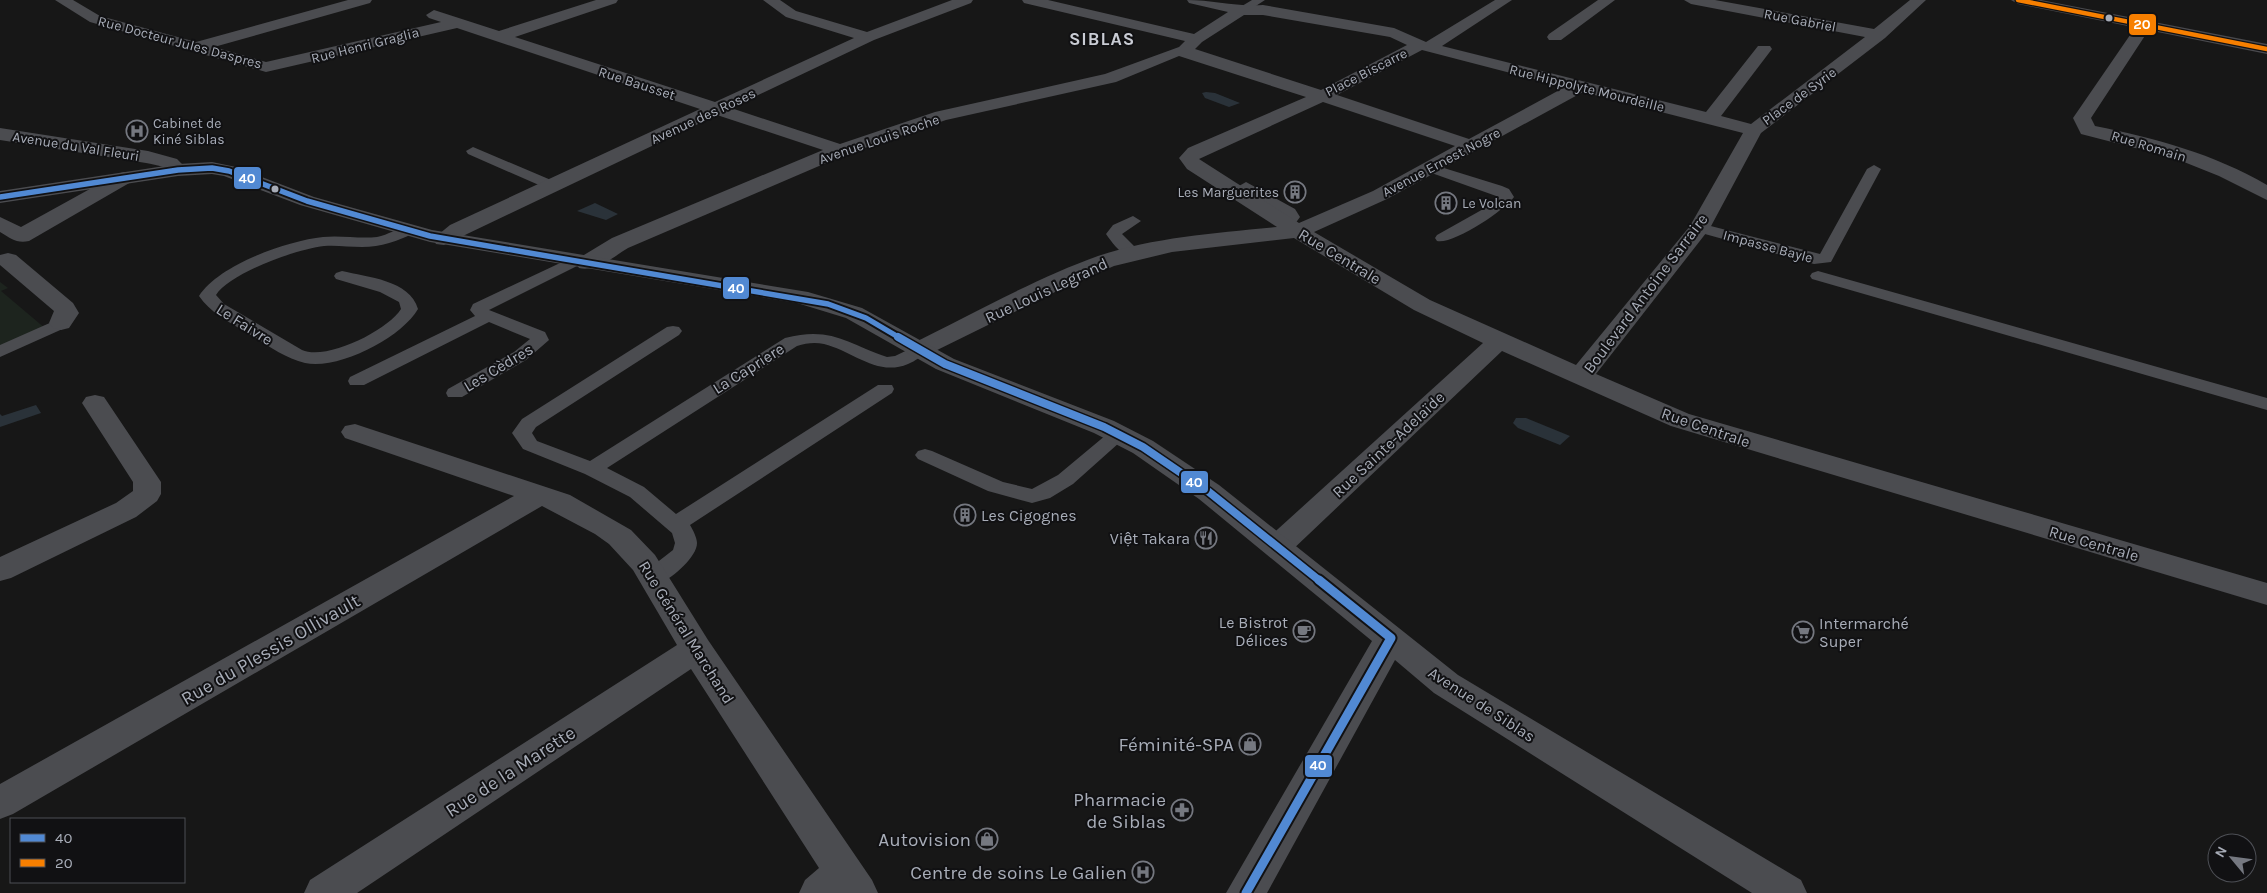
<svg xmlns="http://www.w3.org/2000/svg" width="2267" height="893" font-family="Karla,sans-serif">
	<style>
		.green { fill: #1d241e }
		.water { fill: #2a3239 }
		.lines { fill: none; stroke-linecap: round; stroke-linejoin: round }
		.service { fill: #4b4c50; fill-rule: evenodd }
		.minor { fill: #4b4c50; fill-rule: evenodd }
		.tertiary { fill: #4b4c50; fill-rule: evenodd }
		.secondary { fill: #4a4a4e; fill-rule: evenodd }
		.bus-1-far2-casing { stroke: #111113; stroke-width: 9 }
		.bus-1-far1-casing { stroke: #111113; stroke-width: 11 }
		.bus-1-casing { stroke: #111113; stroke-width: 13 }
		.bus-2-casing { stroke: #111113; stroke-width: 7 }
		.bus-1-far2 { stroke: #5189d3; stroke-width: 5.5 }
		.bus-1-far1 { stroke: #5189d3; stroke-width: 8 }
		.bus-1 { stroke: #5189d3; stroke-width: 9 }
		.bus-2 { stroke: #f77f00; stroke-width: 4.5 }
		.bus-dot { fill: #a8adb8; stroke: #111113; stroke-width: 2 }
		.labels { text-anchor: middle; stroke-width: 4; stroke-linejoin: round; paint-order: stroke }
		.far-street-label { font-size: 14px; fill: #a8adb8; stroke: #111113 }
		.far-poi-label { font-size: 14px; fill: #a8adb8; stroke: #111113; text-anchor: start }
		.street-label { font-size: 16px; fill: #a8adb8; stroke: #111113 }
		.poi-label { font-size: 16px; fill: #a8adb8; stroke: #111113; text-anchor: start }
		.far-district-label { font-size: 18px; font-weight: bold; letter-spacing: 1px; fill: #c9ccd4; stroke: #111113 }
		.near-street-label { font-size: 19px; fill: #a8adb8; stroke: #111113 }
		.near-poi-label { font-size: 19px; fill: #a8adb8; stroke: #111113; text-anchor: end }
		.line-badge { stroke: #111113; stroke-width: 2 }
		.badge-label { font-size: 14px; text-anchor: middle; font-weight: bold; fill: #fff }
	</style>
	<rect width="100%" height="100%" fill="#171717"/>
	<path class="green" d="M0 282 8 288 1 291 46 329 0 348Z"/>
	<path class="water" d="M1206 92 1215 93 1240 103 1229 107 1205 98 1202 93Z
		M595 203 618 214 606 220 577 211Z
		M36 405 41 413 0 427V414L2 416Z
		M1516 418H1526L1570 436 1560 445 1518 428 1513 423Z"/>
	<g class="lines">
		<path class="service" d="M1252 0H1265L1245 13H1237V9Z
			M473 147 558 183 560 186 558 189H548L468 154 466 151Z
			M1431 164 1502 186 1509 189 1514 197C1505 210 1453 245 1437 241L1435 238 1437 235 1494 203 1499 197 1426 171 1424 168 1426 165Z
			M1874 165 1881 169 1831 262 1814 264 1694 231 1691 228 1699 223 1820 254 1867 169Z
			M1246 182 1295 209 1300 217 1292 228H1282L1279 225 1284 217 1283 214 1241 189 1239 186Z
			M1133 216 1141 221 1122 234 1141 253 1133 258C1121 255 1113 244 1106 234L1113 225Z
			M409 225 417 230 414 233C398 241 381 247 362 247 349 247 337 245 324 246 297 249 230 273 216 295L224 304 302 350C327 361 388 330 401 309L399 302 380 292 336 279 334 276 336 273 342 271C367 277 410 280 418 309 401 338 339 370 305 363 283 358 263 342 244 331 227 321 210 312 199 296 219 265 286 241 323 237 341 235 359 239 377 237 388 235 398 228 409 225Z
			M575 256 581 258 583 261 581 264 489 310 545 332 549 340 526 360 462 397H448L446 393 448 389 514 352 530 339 489 322 364 385H350L348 381 350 377 475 316 470 310 473 304Z
			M1818 271 2267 398V410L1812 279 1810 276 1812 273Z
			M61 318 67 319 70 323 67 327 0 357V345Z
			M673 326 679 327 682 331 679 335 536 427 532 433 537 441 590 461 785 338C831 326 846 343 887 357L895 356 918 345 924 346 927 350C923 356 915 361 908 364 877 377 853 351 824 344 815 342 806 343 797 346L607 468 644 487 676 514 878 385H892L894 389 892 393 690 525C693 530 697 538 697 543 697 557 673 577 661 583 656 585 652 584 646 583L643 577 646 571 673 550 675 543 672 533 630 497 585 474 523 449 512 433 522 419 667 327Z
			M1119 428 1126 430 1129 434 1073 484 1050 498 1032 503 988 491 918 459 915 455 918 451 925 449 932 451 1003 482 1032 489 1058 475 1112 430Z"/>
		<path class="minor" d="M55 0H73L100 16 196 42 348 0H372L370 3 214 47 266 62 441 22 429 18 426 15 434 10 499 31 596 0H618L616 3 515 37 715 102 854 38 786 17 763 0H780L796 11 867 32 952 0H973L971 3 874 40 731 108 840 144 935 112 1105 74 1179 47 1185 41 1024 3 1022 0H1048L1194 34 1228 12 1189 3 1187 0C1213 0 1237 7 1263 5L1394 28 1426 42 1495 0H1512L1442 46 1706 112 1758 46H1770L1772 49 1721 116 1751 124 1865 37 1691 4 1684 0H1715L1874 29 1910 0H1926L1885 38 1761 133 1710 228 1596 374 1689 414 2267 583V605L1671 426 1502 351 1289 553 1278 556 1267 553 1263 546 1267 539 1483 343 1414 310 1294 238 1172 252 1114 266 1057 291 927 355 918 357 909 355 906 350 909 345C969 316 1036 278 1098 256 1155 237 1217 233 1277 227L1187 169 1179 158 1188 148 1306 97 1179 56 1116 82 946 120 847 154 628 248C613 257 597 272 579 268L576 263 579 258 612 238 823 150 717 115 444 245 436 244 433 239 450 225 700 109 457 28 266 72 90 22ZM1244 15H1263L1390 37 1407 45 1321 90 1195 49 1202 42ZM1422 50 1565 87 1469 139 1337 95ZM1583 92 1743 133 1690 226 1576 365 1430 300 1314 232 1387 199ZM1323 102 1455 146 1373 191 1299 223 1199 159Z
			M1598 0H1615L1561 40H1549L1547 37 1549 34Z
			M2144 20 2152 25 2091 118 2095 126C2155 138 2214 154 2267 185V200L2219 176 2174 158 2081 134 2073 118 2139 22Z
			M0 128 148 151 177 159 188 170 185 174C173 177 172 172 163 167 158 165 151 164 146 163L0 140Z
			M124 172 131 174 134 178 131 182 29 241C17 244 10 238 0 232V217L21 227 117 174Z
			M8 253 16 255 73 303 79 313 69 328 61 330 53 328 49 323 54 311 0 265V255Z
			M95 395 104 397 157 476 161 482V494L157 501 136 517 11 578 0 581V557L116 503 133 491V482L82 403 86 397Z
			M355 424 570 495 631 530 655 555 708 640 872 880 878 893H799L805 880 819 868 691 669 357 893H304L310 880 677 645 633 570 609 544 595 534 542 506 13 814 0 819V784L514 496 345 438 341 432 345 426Z"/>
		<path class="tertiary" d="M212 162 236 167 314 197 432 230 808 292 862 308 954 359 1114 421 1153 441 1219 485 1458 675 1801 880 1807 893H1752L1434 693 1395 660 1267 893H1226L1372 641 1199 499 1133 453 1094 433 936 369 846 318 797 303 430 242 300 205 224 176 212 174 178 176 0 203V191L178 164Z"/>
		<path class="secondary" d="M2011 0H2041L2267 44V54L2018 4Z"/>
		<g class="bus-1-far2-casing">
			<path id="bus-1-far2" d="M0 197 178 170 212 168 229 171 307 201 430 236 828 304 866 318 900 338"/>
		</g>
		<g class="bus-1-far1-casing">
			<path id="bus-1-far1" d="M898 337 945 364 1104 427 1143 447 1209 492 1320 581"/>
		</g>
		<g class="bus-1-casing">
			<path id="bus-1" d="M1319 580 1391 638
				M1246 893 1391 638"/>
		</g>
		<g class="bus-2-casing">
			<path id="bus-2" d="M2018 0 2267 49"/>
		</g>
		<use href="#bus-1-far2" class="bus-1-far2"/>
		<use href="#bus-1-far1" class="bus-1-far1"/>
		<use href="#bus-1" class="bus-1"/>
		<use href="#bus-2" class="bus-2"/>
	</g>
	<defs>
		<g id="hospital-ring" transform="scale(1.125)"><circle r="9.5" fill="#111113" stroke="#757880" stroke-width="1.5"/><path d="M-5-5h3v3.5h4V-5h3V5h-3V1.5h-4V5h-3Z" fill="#757880"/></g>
		<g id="building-ring" transform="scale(1.125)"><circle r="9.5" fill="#111113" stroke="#757880" stroke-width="1.5"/><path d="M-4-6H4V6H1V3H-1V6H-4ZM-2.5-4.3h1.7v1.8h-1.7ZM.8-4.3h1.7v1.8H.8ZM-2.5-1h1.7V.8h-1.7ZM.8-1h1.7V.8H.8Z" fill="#757880"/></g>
		<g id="restaurant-ring" transform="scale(1.125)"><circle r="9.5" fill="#111113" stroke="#757880" stroke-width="1.5"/><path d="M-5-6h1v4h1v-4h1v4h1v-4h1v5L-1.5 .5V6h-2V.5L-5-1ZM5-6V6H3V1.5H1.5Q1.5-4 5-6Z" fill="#757880"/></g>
		<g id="cafe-ring" transform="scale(1.125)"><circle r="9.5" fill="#111113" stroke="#757880" stroke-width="1.5"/><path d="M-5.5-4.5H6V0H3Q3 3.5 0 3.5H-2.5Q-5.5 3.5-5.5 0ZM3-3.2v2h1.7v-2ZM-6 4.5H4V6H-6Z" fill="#757880"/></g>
		<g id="supermarket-ring" transform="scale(1.125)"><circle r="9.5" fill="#111113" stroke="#757880" stroke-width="1.5"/><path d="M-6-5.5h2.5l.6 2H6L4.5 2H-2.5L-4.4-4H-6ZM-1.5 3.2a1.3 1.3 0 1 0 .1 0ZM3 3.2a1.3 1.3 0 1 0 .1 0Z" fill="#757880"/></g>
		<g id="shop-ring" transform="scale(1.125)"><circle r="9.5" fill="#111113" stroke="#757880" stroke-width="1.5"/><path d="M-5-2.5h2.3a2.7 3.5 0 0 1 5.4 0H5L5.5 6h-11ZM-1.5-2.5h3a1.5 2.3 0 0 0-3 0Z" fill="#757880"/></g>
		<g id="pharmacy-ring" transform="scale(1.125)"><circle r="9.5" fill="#111113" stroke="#757880" stroke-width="1.5"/><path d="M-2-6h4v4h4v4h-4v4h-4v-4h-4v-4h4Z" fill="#757880"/></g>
	</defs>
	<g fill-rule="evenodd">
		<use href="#hospital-ring" x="137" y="131"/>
		<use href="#building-ring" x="1295" y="192"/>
		<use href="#building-ring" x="1446" y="203"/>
		<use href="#building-ring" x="965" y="515"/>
		<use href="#restaurant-ring" x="1206" y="538"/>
		<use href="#cafe-ring" x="1304" y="631"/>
		<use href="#supermarket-ring" x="1803" y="632"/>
		<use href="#shop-ring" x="1250" y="744"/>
		<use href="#pharmacy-ring" x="1182" y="810"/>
		<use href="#shop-ring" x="987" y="839"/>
		<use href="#hospital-ring" x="1143" y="872"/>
	</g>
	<g class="bus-dot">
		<circle cx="2109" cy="18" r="4.5"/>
		<circle cx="275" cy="189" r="4.5"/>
	</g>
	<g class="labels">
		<g class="far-street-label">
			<text transform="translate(1800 20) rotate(11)" y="5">Rue Gabriel</text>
			<text transform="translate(180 42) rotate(15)" y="5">Rue Docteur Jules Daspres</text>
			<text transform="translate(365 45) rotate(-14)" y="5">Rue Henri Graglia</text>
			<text transform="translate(1366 72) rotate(-27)" y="5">Place Biscarre</text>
			<text transform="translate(637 83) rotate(18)" y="5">Rue Bausset</text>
			<text transform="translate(1587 88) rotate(14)" y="5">Rue Hippolyte Mourdeille</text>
			<text transform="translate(1799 96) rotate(-36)" y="5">Place de Syrie</text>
			<text transform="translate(703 116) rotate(-25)" y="5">Avenue des Roses</text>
			<text transform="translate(879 139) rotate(-19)" y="5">Avenue Louis Roche</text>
			<text transform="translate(76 146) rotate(9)" y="5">Avenue du Val Fleuri</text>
			<text transform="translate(2149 146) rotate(17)" y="5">Rue Romain</text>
			<text transform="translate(1441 162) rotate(-28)" y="5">Avenue Ernest Nogre</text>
			<text transform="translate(1768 246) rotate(15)" y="5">Impasse Bayle</text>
		</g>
		<g class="far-poi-label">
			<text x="153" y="128">Cabinet de<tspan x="153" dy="16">Kiné Siblas</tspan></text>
			<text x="1279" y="197" text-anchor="end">Les Marguerites</text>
			<text x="1462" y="208">Le Volcan</text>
		</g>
		<g class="street-label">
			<text transform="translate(1340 256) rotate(31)" y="6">Rue Centrale</text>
			<text transform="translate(1046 290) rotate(-25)" y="6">Rue Louis Legrand</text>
			<text transform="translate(1645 293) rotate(-53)" y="6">Boulevard Antoine Sarraire</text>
			<text transform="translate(245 324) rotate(32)" y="6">Le Faivre</text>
			<text transform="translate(498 367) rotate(-31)" y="6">Les Cèdres</text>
			<text transform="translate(748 368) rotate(-32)" y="6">La Capriere</text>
			<text transform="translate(1706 427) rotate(19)" y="6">Rue Centrale</text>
			<text transform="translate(1388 444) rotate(-43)" y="6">Rue Sainte-Adelaïde</text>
			<text transform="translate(2094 543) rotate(16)" y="6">Rue Centrale</text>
			<text transform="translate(687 632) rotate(58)" y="6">Rue Général Marchand</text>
			<text transform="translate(1482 704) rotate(33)" y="6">Avenue de Siblas</text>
		</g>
		<g class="poi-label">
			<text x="981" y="521">Les Cigognes</text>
			<text x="1190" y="544" text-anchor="end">Việt Takara</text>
			<text x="1288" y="628" text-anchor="end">Le Bistrot<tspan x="1288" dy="18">Délices</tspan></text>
			<text x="1819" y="629">Intermarché<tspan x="1819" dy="18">Super</tspan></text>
		</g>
		<g class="far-district-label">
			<text x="1102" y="45">SIBLAS</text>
		</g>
		<g class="near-street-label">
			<text transform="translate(270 649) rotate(-30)" y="7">Rue du Plessis Ollivault</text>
			<text transform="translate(510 771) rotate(-33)" y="7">Rue de la Marette</text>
		</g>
		<g class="near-poi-label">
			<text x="1234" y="751">Féminité-SPA</text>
			<text x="1166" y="806">Pharmacie<tspan x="1166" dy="22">de Siblas</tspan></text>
			<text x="971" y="846">Autovision</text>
			<text x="1127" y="879">Centre de soins Le Galien</text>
		</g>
	</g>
	<g class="line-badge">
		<rect x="2128" y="13" width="29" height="23" rx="5" fill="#f77f00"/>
		<rect x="233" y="166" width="29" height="24" rx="5" fill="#5189d3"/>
		<rect x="722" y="276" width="28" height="24" rx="5" fill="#5189d3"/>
		<rect x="1180" y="470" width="29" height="24" rx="5" fill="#5189d3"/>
		<rect x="1304" y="754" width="29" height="24" rx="5" fill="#5189d3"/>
	</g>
	<g class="badge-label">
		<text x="2142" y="29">20</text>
		<text x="247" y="183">40</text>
		<text x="736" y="293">40</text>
		<text x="1194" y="487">40</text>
		<text x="1318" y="770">40</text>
	</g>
	<rect x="10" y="818" width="175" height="65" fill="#111113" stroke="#4d4f55"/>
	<rect x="20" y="834" width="25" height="8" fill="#5189d3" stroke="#4d4f55"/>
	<text x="55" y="843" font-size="15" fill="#a8adb8">40</text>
	<rect x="20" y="859" width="25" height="8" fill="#f77f00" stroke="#4d4f55"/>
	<text x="55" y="868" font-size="15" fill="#a8adb8">20</text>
	<g transform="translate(2232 858) rotate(299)"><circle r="24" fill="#111113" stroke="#4d4f55"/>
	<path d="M0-4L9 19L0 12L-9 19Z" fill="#757880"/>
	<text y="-8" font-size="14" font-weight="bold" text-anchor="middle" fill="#a8adb8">N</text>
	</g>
</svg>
